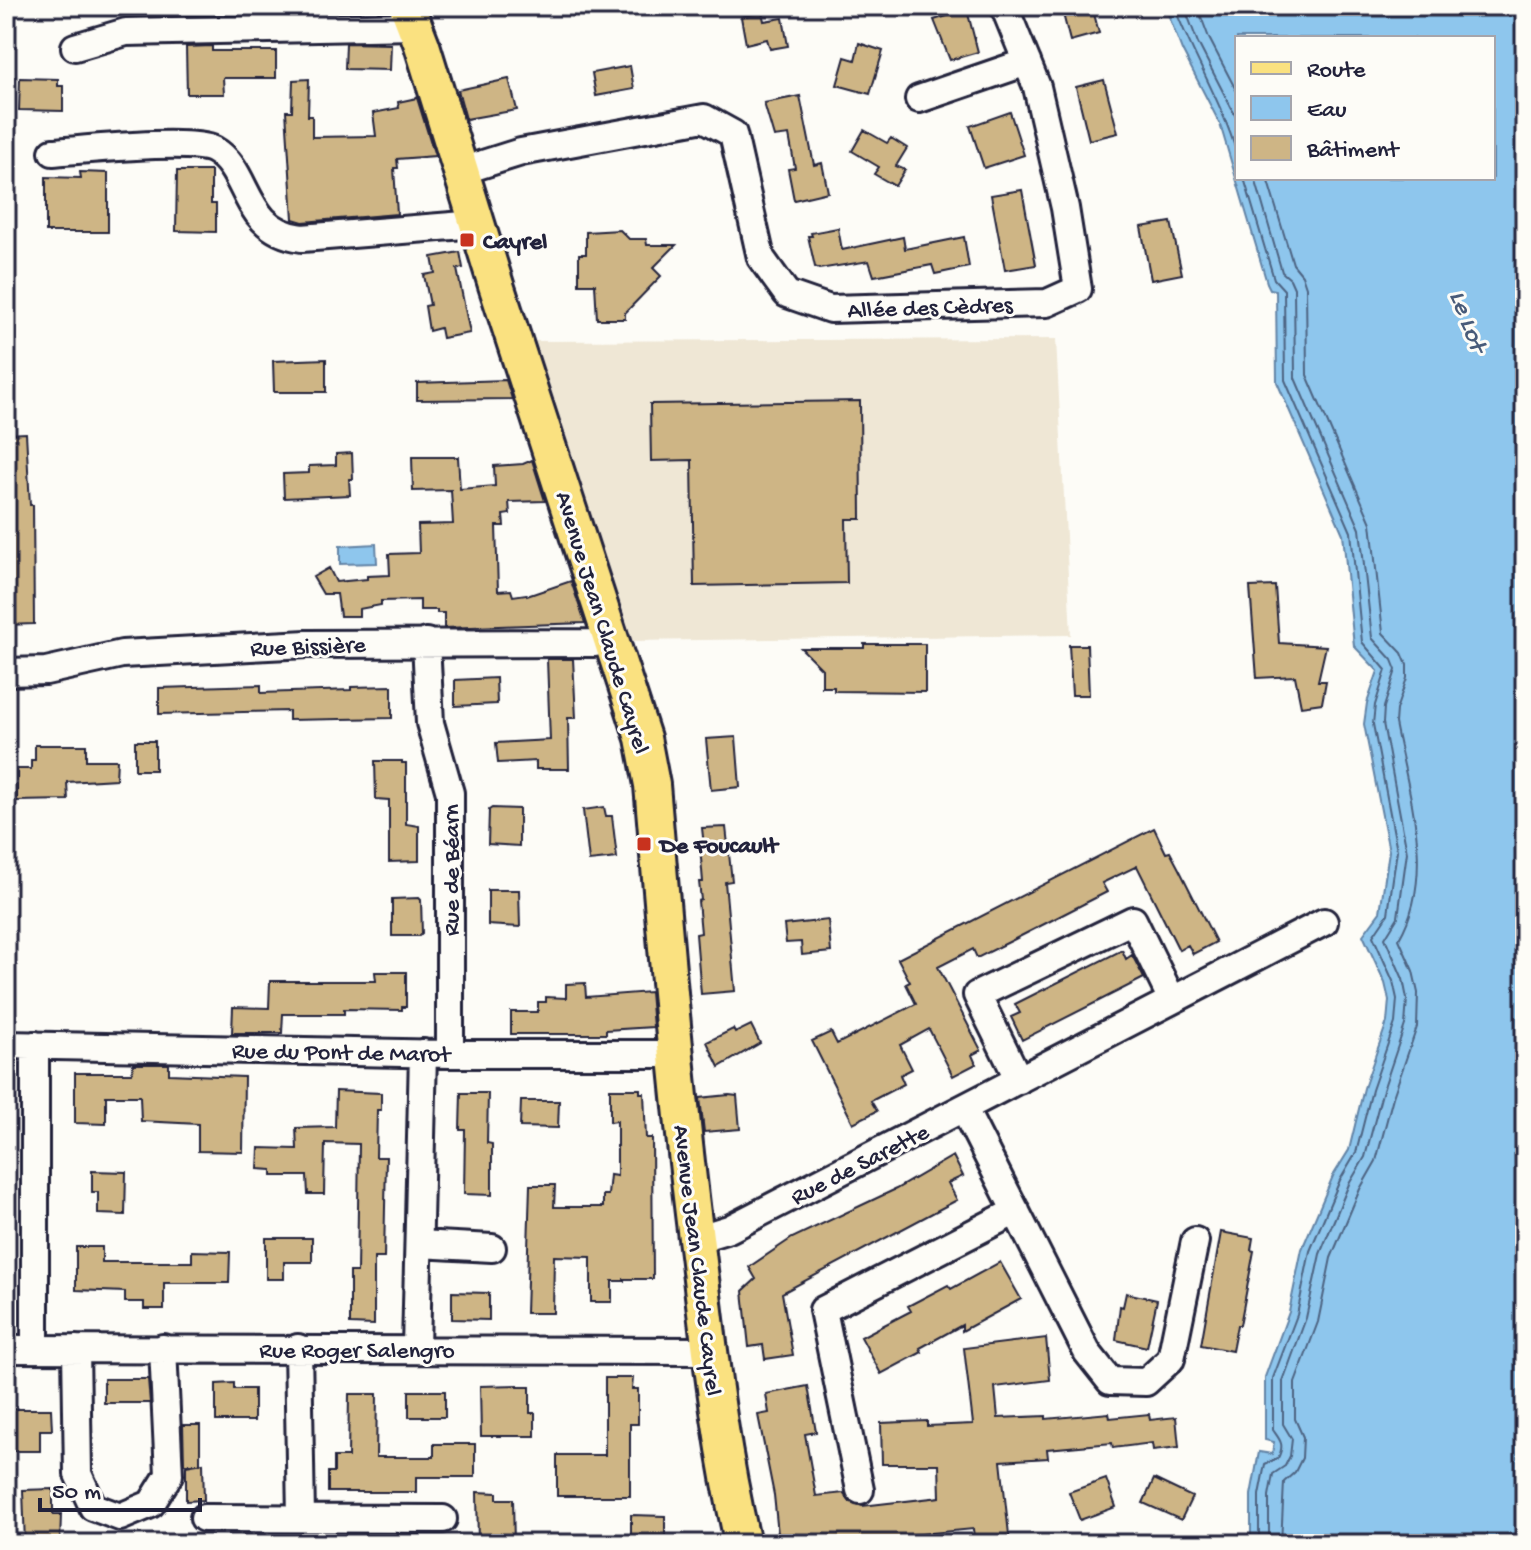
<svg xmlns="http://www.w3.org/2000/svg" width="1531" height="1550" font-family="'Gochi Hand',sans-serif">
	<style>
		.built { fill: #efe7d5 }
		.water { fill: #8ec6ed; stroke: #6384a6; stroke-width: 2; fill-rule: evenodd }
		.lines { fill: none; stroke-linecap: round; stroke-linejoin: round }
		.shore { stroke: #4d6482; stroke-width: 2 }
		.building { fill: #ceb585; stroke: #22223b; stroke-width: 2 }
		.minor-casing { stroke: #22223b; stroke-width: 32 }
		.major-casing { stroke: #22223b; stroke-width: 40 }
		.minor { stroke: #fdfcf7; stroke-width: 26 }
		.major { stroke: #fae180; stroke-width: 34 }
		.poi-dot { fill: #c8321e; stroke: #fdfcf7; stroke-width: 3 }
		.labels { text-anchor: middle; stroke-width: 6; stroke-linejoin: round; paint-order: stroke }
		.poi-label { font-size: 24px; font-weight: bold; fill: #22223b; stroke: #fdfcf7; text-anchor: start }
		.street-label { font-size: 24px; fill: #22223b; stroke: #fdfcf7 }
		.water-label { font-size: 26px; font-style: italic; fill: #485b79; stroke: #fdfcf7 }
	</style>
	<rect width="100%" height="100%" fill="#fdfcf7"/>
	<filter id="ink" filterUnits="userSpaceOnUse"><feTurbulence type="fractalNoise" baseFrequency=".0125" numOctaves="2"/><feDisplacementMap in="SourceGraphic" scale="16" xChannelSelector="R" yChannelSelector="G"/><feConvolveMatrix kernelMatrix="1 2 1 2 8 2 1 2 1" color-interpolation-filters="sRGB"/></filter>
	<g filter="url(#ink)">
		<path class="built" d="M1056 339 1071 635 631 641 532 341Z"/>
		<path class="water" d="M1165 6H1525V1544H1251V1495L1259 1452 1272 1454 1274 1442 1265 1440V1377L1289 1312 1302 1249 1333 1176 1349 1150 1364 1088 1387 1022 1389 1000 1385 983 1363 935 1380 912 1389 851 1364 724 1367 703 1378 671 1354 646 1343 534 1277 382 1276 290 1270 289 1267 283 1220 124 1182 50ZM1237 38H1493V178H1237Z
			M376 544 377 563 340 564V546Z"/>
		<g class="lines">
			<path class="shore" d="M1174 6C1193 57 1222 102 1237 154
				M1184 6 1198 43 1237 119
				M1197 6 1209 38 1237 92
				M1244 178 1274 279 1284 290 1285 380 1351 532 1362 642 1386 670 1375 705 1373 724 1397 850 1388 914 1373 936 1393 981 1397 999 1395 1023 1372 1090 1356 1153 1340 1180 1310 1251 1297 1315 1273 1378V1430C1280 1440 1285 1444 1278 1458L1265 1464 1259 1495V1544
				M1255 178 1282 272 1290 279 1294 288 1295 378 1360 529 1372 638 1392 660 1396 670 1384 707 1383 723 1407 852 1398 917 1385 938 1403 979 1407 999 1405 1025 1382 1093 1365 1157 1349 1184 1320 1254 1306 1318 1283 1381V1424L1292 1439 1290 1456 1285 1466 1273 1474 1269 1496V1544
				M1267 178 1293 264 1302 275 1306 287 1307 375 1371 523 1383 633 1402 653 1407 665V678L1396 710 1395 723C1408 792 1437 874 1399 939L1413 971 1418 993 1417 1027 1393 1097 1376 1161 1360 1189 1331 1258 1318 1322 1295 1383V1419L1303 1437 1302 1458 1295 1472 1284 1482 1281 1544"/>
		</g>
		<path class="building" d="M1061 6H1092L1099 33 1070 41Z
			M967 10 978 52 950 60 934 20Z
			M762 12 764 21 783 18 788 46 770 49 767 39 746 44 741 17Z
			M346 43 391 44 390 70 345 69Z
			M859 43 883 51 870 94 837 85 845 57 855 60Z
			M212 46V51H276V78H223L224 94H187L186 47Z
			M630 66 634 89 596 96 592 73Z
			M20 78 58 79V86H63V111L19 110Z
			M309 79 308 116H312V137L376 136 373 113 399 108 398 102 417 98 435 156 397 159 398 168H394L397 214 303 222 293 219 286 111H292L293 80Z
			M509 79 517 110 466 119 458 90Z
			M1104 80 1118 133 1089 140 1076 87Z
			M800 96 814 165 822 163 828 192 794 200 788 169 795 168 789 135 774 137 764 103Z
			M1010 112 1024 155 984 168 970 126Z
			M864 130 887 143 891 138 907 148 896 166 905 170 895 186 874 174 879 167 852 151Z
			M177 171H211V204H216V232L176 231Z
			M80 172 108 173V232H46V177L81 178Z
			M1022 190 1036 265 1005 270 991 195Z
			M1171 222 1182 274 1151 280 1141 227Z
			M838 228 842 250 903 237 905 249 964 237 969 267 935 274 932 265 874 276 869 261 819 269 815 267 808 236H812L811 233Z
			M620 230 629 239H646L647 245H676L653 268 661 276 625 313V319H597L595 284H579V254H586V232Z
			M460 252 463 268 457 269 470 333 442 338 440 328 429 331 425 306 430 305 424 275 435 273 432 257Z
			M326 359V392H274L273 361Z
			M506 380 512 399 417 400V383Z
			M860 401 861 519H846L847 583 694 586 692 460 651 461 650 404Z
			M26 433 30 505H33L34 624 6 625V434Z
			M352 453 353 479H349L350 495 284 498 283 474 309 473V466L336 465V454Z
			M412 457H458L460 489 495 486 494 466 523 464 532 460 545 501 509 502 510 514 503 515 504 526H496L498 591 511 590 513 596 526 594 527 596 571 581 585 623 444 628V613H437V610H420V600L381 601V605L359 609V616H340L337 594H323L313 577 329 568 336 582 367 579V576L390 575 389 554 419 553 418 525 453 524 451 490 413 491Z
			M1275 586 1279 643 1326 646 1318 681H1326L1322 703 1301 706 1295 676 1257 678 1250 587Z
			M864 644H925V692L834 691V687H822V669L801 648H864Z
			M1069 645H1087L1089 695H1072Z
			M547 659H573L576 718H568L569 769H536V761L498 763 496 743 550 740Z
			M496 678 497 704 455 706V680Z
			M261 685V693L351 690V687L392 686V718L289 720V711L159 714V688Z
			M736 737 740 787 711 790 706 739Z
			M135 741H155V770H135Z
			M35 745H86V760H117L116 779 67 782 68 800 17 801V769H31V760H35Z
			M375 761H402V763H406V824L419 826V861L389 862V800L376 799Z
			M604 807 606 816H612L617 858 589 861 583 810Z
			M492 808 519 809V846L488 844 489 810Z
			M726 827 732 881 725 882 735 991 701 994 696 934 701 933 698 901 701 900 699 882H703L700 846H704L702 828Z
			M1154 828 1166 853 1170 852 1179 869 1216 942 1193 954 1188 945 1179 950 1137 866 1102 883 1107 892 1013 940 977 958 973 949 938 967 981 1050 972 1055 976 1064 953 1076 929 1029 900 1045 912 1069 900 1075 904 1084 871 1101 877 1111 853 1123 812 1041 831 1032 837 1044 916 1004 906 984 910 982 898 959Z
			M488 890H519L520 927 488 925Z
			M419 898 421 900 422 933 419 936H392V899Z
			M828 920 831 952 802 955 801 942 786 943 784 925Z
			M1122 950 1126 959 1132 955 1144 978 1022 1040 1011 1017 1020 1013 1015 1004Z
			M375 972H406V1007H402V1010L344 1009V1014H283L282 1033H232L233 1007 269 1008 270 981H376Z
			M585 983 586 997 650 992 653 1027 606 1030V1034H511V1012H538V1002H546V997L566 998V984Z
			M751 1025 760 1043 719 1067 707 1042 733 1029 735 1033Z
			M133 1064H169V1074L244 1077 243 1152 198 1151V1124L141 1121 140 1096H106V1124L75 1123V1073H132Z
			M610 1089H640V1093H644L646 1138H652L653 1279H624V1281H612V1302H591V1257L554 1256 553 1313H526L530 1185H555L554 1207H603V1195H608L610 1175 617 1176V1121L610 1122Z
			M336 1091 381 1093V1110H377L376 1157H386L384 1258H374V1325L350 1324V1272H357L359 1144 325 1143 324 1194H308L307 1176H272V1170L258 1169 259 1148 297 1149 296 1128 335 1127Z
			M461 1093H488L487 1143 492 1144V1195L464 1194 465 1130H460Z
			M729 1095 737 1096 740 1129 704 1132 700 1098Z
			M521 1101H559L558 1128 520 1127Z
			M953 1156 963 1176 948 1183 957 1200 782 1293 793 1355 765 1359 763 1345 749 1347 743 1291 756 1279 749 1267 792 1238 896 1189Z
			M92 1171 126 1172 125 1215 98 1214V1192H92Z
			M1221 1232 1253 1238 1251 1250 1254 1251 1240 1325H1237L1232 1351 1201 1345Z
			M266 1238H312V1262H284V1279H266Z
			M76 1247H102V1262H192V1251L230 1252 229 1283H164V1309H144V1302H125V1292L76 1290Z
			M1000 1262 1021 1299 962 1331V1325L920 1348 922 1352 881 1374 861 1337 911 1311 908 1306 948 1285 951 1289Z
			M452 1292 489 1293V1320L452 1319Z
			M1126 1293 1157 1300 1147 1347 1116 1340 1120 1306 1123 1307Z
			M1046 1338 1050 1380 995 1387 998 1418 1046 1416V1419L1109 1413 1110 1418 1149 1414 1150 1420 1176 1417 1179 1447 1153 1450 1152 1443 1113 1448 1112 1443 1047 1449 1048 1458 1001 1461 1010 1544H975L973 1529 912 1535 913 1544H779L774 1495 758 1415 769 1413 766 1394 808 1386 816 1432 805 1434 816 1496 844 1493 849 1501 862 1506 940 1497 939 1464H882L881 1423 927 1421V1426L973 1424 964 1348Z
			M605 1378H633L632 1389H638V1424H630V1496H557V1455H605Z
			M104 1379H148L150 1403H104Z
			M234 1383V1389H254V1421H216V1384Z
			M518 1385V1387H530V1413H535V1436H481L480 1386Z
			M409 1391H445V1417H409Z
			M349 1394H377L376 1457H434V1444H475V1477H416V1492H328V1472H334V1457H348Z
			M11 1409H51L52 1430H40V1451H11Z
			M183 1425H200V1464H184Z
			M203 1463 204 1500 186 1501V1466Z
			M1106 1479 1116 1507 1080 1520 1069 1492Z
			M1154 1479 1192 1497 1181 1520 1143 1503Z
			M53 1489V1514H61L60 1544H25L23 1490Z
			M477 1492 497 1493V1499H513L514 1544H478Z
			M631 1515 665 1516V1544H631Z"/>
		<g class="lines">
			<g class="minor-casing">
				<path id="minor" d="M75 47 126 32 415 26
					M919 99 1027 62
					M53 152C83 150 192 138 214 150 251 171 241 230 302 238L477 224
					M461 171 521 152 704 118 733 134 761 258 787 294 830 309 1047 303 1078 289 1065 208 1037 87 1004 6
					M426 642 430 723 450 793V1054
					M6 672 46 671 122 654 307 644 594 643 611 639
					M6 1045 450 1054H676
					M1019 1080 977 995 1133 920 1172 1000
					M964 1109 1087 1352 1110 1381 1146 1382 1171 1359 1195 1241
					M696 1239 729 1229 1324 922
					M419 1244 492 1248
					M298 1348 301 1518
					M416 1348 423 1053
					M6 1349 708 1351
					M35 1349V1045
					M76 1349 78 1474 93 1507 120 1517 151 1504 169 1475 163 1348
					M860 1490 823 1310 1016 1211
					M204 1518 443 1519"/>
			</g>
			<g class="major-casing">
				<path id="major" d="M407 6 422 45 496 285 643 738 652 785C665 936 677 1088 696 1238 709 1341 719 1443 743 1544"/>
			</g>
			<use href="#minor" class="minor"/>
			<use href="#major" class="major"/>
		</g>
	</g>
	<g class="poi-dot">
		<rect x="459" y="232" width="16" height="16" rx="4"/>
		<rect x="636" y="836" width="16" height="16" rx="4"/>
	</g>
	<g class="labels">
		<g class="poi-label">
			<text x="483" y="248">Cayrel</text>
			<text x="660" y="852">De Foucault</text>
		</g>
		<g class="street-label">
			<text transform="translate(930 306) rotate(-2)" y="8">Allée des Cèdres</text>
			<text transform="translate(604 622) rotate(73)" y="8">Avenue Jean Claude Cayrel</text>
			<text transform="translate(308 645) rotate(-2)" y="8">Rue Bissière</text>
			<text transform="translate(450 870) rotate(-90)" y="8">Rue de Béarn</text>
			<text transform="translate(341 1051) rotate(1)" y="8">Rue du Pont de Marot</text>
			<text transform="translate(859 1163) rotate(-27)" y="8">Rue de Sarette</text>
			<text transform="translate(699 1260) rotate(83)" y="8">Avenue Jean Claude Cayrel</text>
			<text x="357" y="1357">Rue Roger Salengro</text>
		</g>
		<g class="water-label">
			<text transform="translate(1470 320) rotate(69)" y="9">Le Lot</text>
		</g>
	</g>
	<rect width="1531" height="1550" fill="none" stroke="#fdfcf7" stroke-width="32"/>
	<rect x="16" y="16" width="1499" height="1518" fill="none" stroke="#22223b" stroke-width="3" filter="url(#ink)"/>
	<rect x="1235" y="36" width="260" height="144" fill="#fdfcf7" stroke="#a5a5ac" stroke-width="2"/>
	<rect x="1251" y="62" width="40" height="12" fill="#fae180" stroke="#a5a5ac" stroke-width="2"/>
	<text x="1307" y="76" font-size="24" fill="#22223b">Route</text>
	<rect x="1251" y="96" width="40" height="24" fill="#8ec6ed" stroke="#a5a5ac" stroke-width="2"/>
	<text x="1307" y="116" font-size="24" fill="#22223b">Eau</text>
	<rect x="1251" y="136" width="40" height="24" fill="#ceb585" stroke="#a5a5ac" stroke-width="2"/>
	<text x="1307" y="156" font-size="24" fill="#22223b">Bâtiment</text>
	<path d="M40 1498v12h160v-12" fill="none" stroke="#22223b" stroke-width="4"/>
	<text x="52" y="1498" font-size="24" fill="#22223b" stroke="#fdfcf7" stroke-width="6" paint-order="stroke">50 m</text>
</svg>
